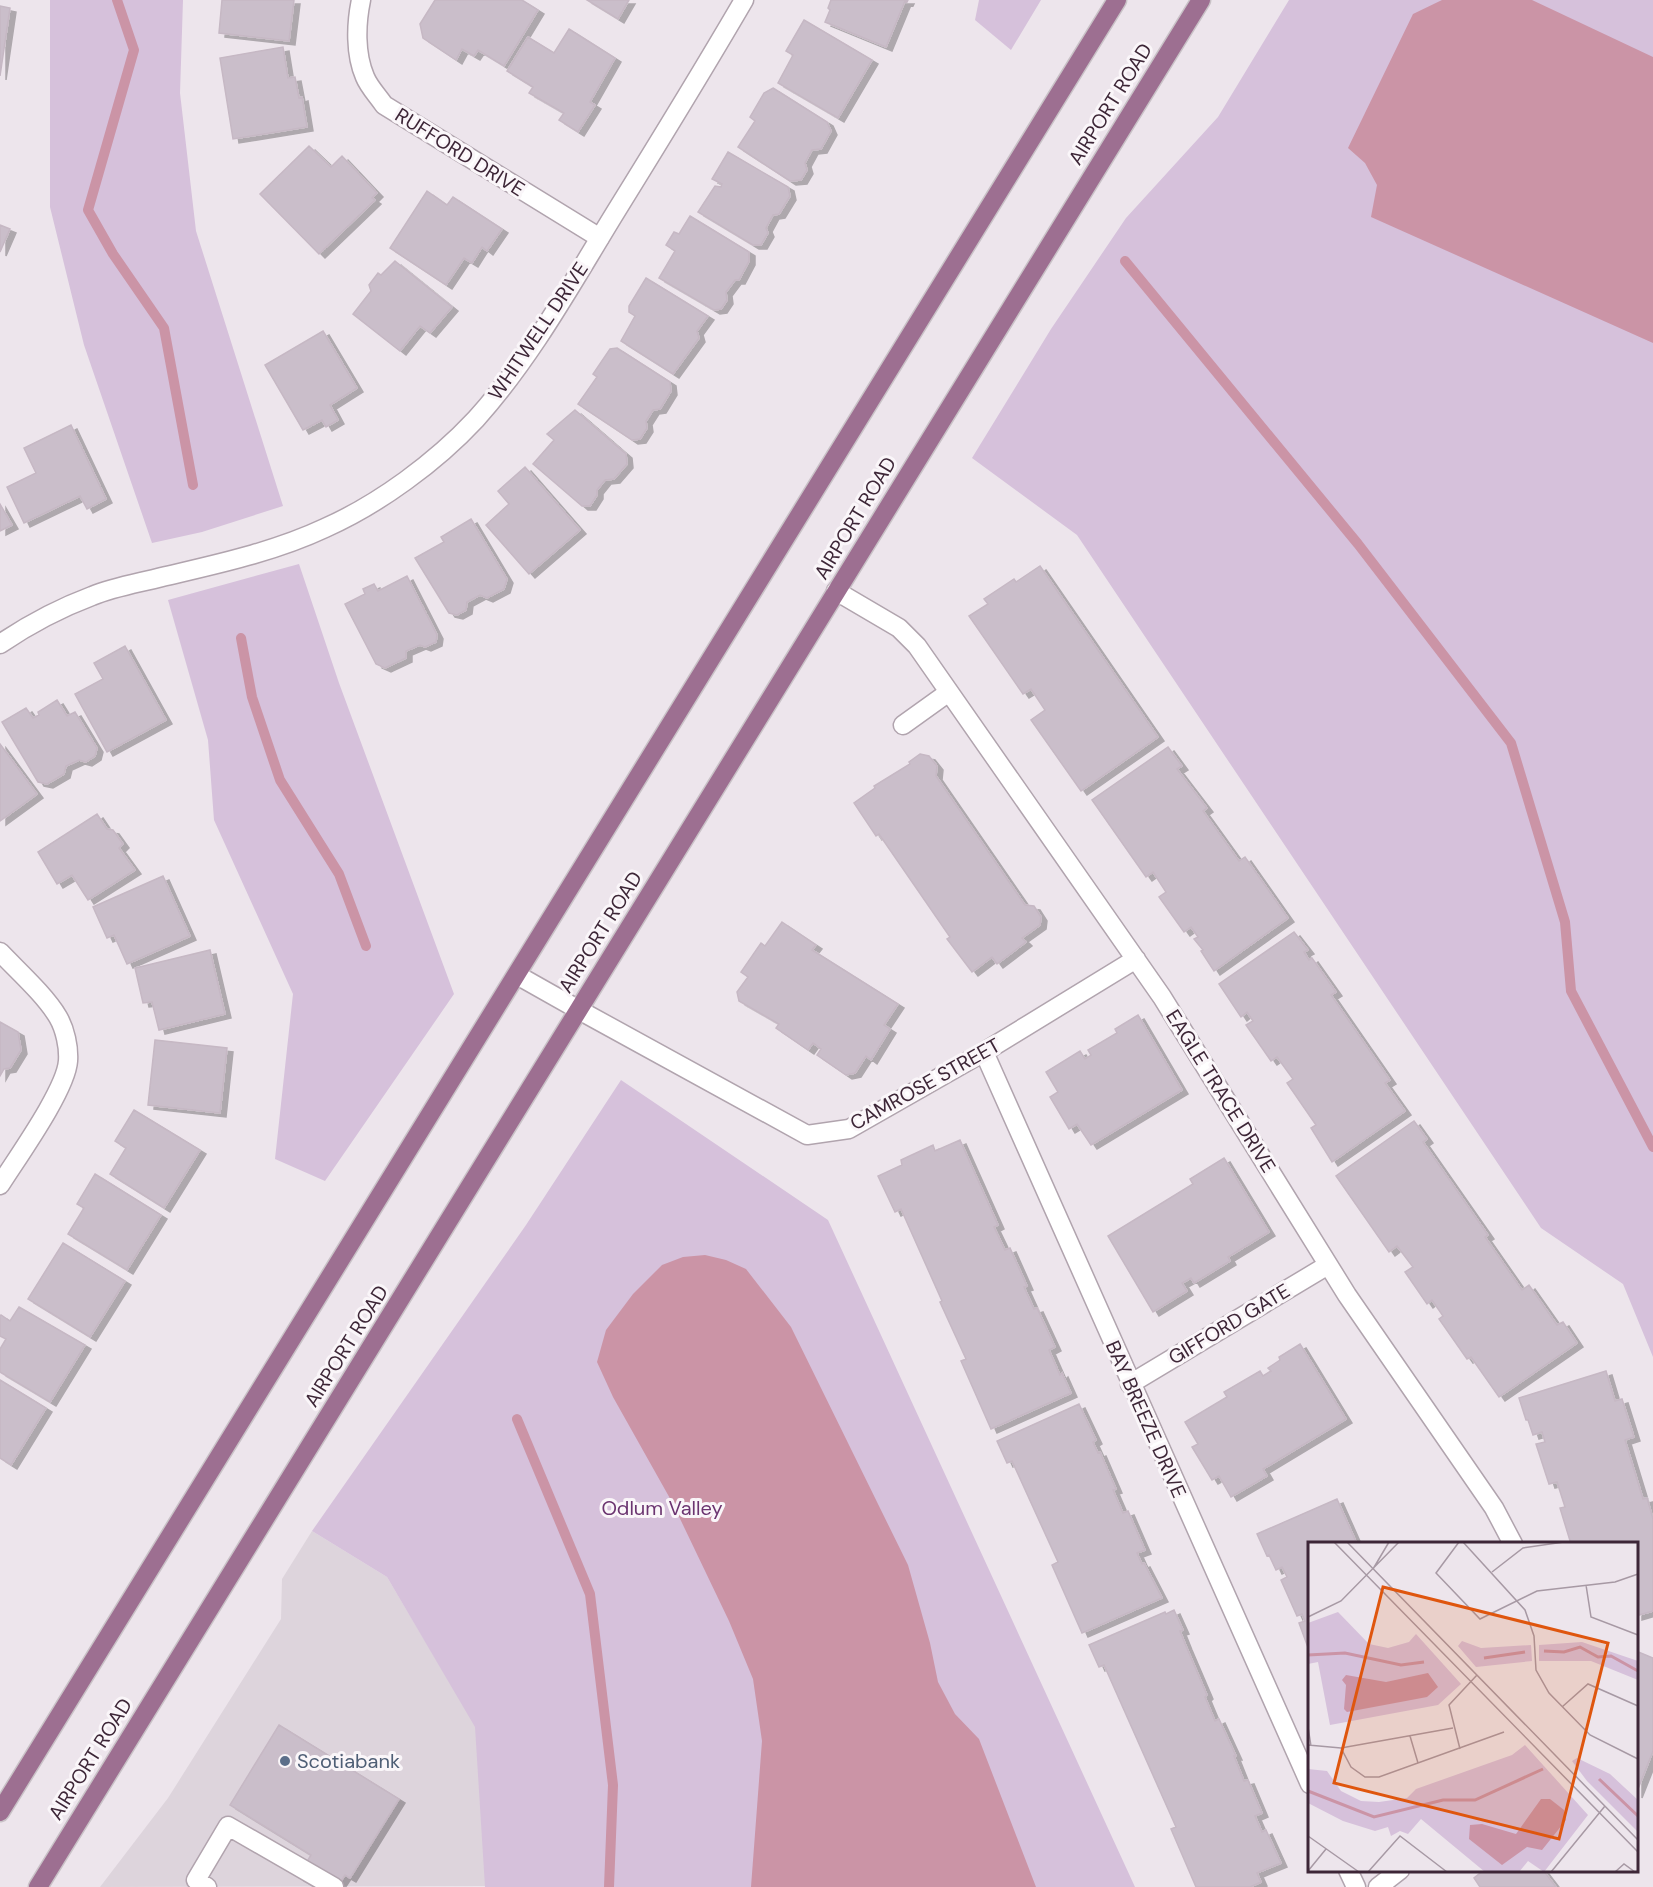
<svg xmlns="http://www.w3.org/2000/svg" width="1653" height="1887" font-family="'DM Sans',sans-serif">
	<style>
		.built { fill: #ddd4dc }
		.green { fill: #d6c1db }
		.water { fill: #cb94a6 }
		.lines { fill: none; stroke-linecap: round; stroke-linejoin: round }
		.stream { stroke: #cb94a6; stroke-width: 10 }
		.building { fill: #cabeca; stroke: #c6b8c4; stroke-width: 1.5; filter: url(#shadow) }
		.minor-casing { stroke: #b1a4ae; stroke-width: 21 }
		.major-casing { stroke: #c9c2c7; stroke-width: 21 }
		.minor { stroke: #fff; stroke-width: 18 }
		.major { stroke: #9d6f91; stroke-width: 18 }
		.service-dot { fill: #5c6f8a; stroke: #faf6f9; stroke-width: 2 }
		.labels { text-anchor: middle; stroke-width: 6; stroke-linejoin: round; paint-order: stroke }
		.street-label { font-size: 20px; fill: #3d2637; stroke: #faf6f9 }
		.park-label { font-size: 20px; fill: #6b3470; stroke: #faf6f9 }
		.service-label { font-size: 20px; fill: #4e5e75; stroke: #faf6f9; text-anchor: start }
		.inset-river { fill: none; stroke: #cb94a6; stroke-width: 3 }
		.inset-road { fill: none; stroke: #a799a4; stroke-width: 1.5 }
		.view { fill: #df560e; fill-opacity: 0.15; stroke: #df560e; stroke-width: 3 }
		.inset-edge { fill: none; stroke: #3d2637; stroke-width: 3 }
	</style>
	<defs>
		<filter id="shadow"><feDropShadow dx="6" dy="4" stdDeviation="0" flood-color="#0004"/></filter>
	</defs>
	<rect width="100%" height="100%" fill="#ede5ec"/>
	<path class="built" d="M312 1531 387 1577 476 1727 486 1886 100 1887 168 1798 281 1619 282 1579Z"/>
	<path class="green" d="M50 0H183L180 93 196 231 283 506 202 532 152 543 84 345 50 207Z
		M979 0H1041L1011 50 975 20Z
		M1289 0H1653V1357L1623 1284 1541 1228 1077 535 972 458 1051 329 1126 218 1218 117Z
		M299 564 339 683 454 994 325 1181 275 1159 293 994 214 820 208 740 168 600Z
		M621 1080 828 1220 1135 1887H485L475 1727 387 1577 312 1531 526 1225Z"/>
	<path class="water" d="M1442 0H1532L1653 57V343L1371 217 1377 185 1365 163 1348 148 1413 14Z
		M705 1255 726 1260 746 1269 791 1327 908 1565 930 1643 938 1682 955 1714 979 1739 1036 1887H751L762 1741 753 1679 729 1621 672 1502 613 1397 597 1362 606 1330 633 1294 662 1265 683 1257Z"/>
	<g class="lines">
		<path class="stream" d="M117 0 134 50 88 210 113 254 164 328 193 485
			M1125 261 1358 544 1511 743 1565 922 1571 991 1653 1147
			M241 638 252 697 280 780 339 874 366 946
			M517 1419 590 1594 613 1785 609 1887"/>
	</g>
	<path class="building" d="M222 0H294L289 41 219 33Z
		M435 0H522L538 10 504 66 478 50 474 56 462 49 456 60 423 38 420 24Z
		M587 0H629L618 19Z
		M831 0H908L907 2 905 1 886 47 825 22 830 10 828 8Z
		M0 6 10 8 0 76Z
		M804 20 872 60 838 118 778 83 793 55 786 51Z
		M569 29 615 58 590 102 595 105 578 132 559 120 564 113 529 93 533 87 507 71 528 37 554 53Z
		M283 47 288 78 295 77 299 98 302 97 307 127 233 139 220 58Z
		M773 88 827 122 831 131 821 149 812 150 805 163 807 170 801 180 790 181 738 147 755 121 750 117 764 93Z
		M309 146 331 167 342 156 377 193 372 198 375 200 319 254 260 194Z
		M728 152 788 187 790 196 779 214 773 215 766 228 768 233 761 245H753L698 212 715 186 721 187 722 184 712 179Z
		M427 191 447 205 453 197 502 229 487 251 482 247 472 263 464 258 446 285 390 248Z
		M690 216 749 252V261L739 280H735L726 292 727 300 721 309 714 310 659 278 675 251 666 245 674 232 679 234Z
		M0 225 10 229 0 252Z
		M395 261 452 307 430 333 420 326 400 351 353 314 371 291 369 285 378 273 381 275Z
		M646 278 708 316 697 331 699 338 673 374 621 341 635 316 629 312V306Z
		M323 331 357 388 330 405 338 420 326 427 322 420 303 430 265 365Z
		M617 348 670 382 671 391 660 409 653 410 646 421 647 428 640 439 632 440 578 404 597 377 593 374 610 349Z
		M575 410 626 454 627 464 614 479 605 480 597 490V495L590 506H582L533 464 554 440 547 434Z
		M71 425 106 499 87 509 80 496 24 523 7 487 36 473 24 448Z
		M525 467 580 530 529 574 486 525 509 504 498 491Z
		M0 504 12 525 0 531Z
		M471 519 507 579 504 589 487 598 480 595 467 602 466 610 457 615 449 613 415 558 444 542 441 537Z
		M1040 566 1158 737 1081 791 1031 720 1045 710 1031 689 1023 694 969 616 988 604 984 599 1014 579 1016 582Z
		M407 576 437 635 436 642 425 647 420 645 406 651V658L385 668 376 664 345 604 365 594 363 589 374 584 378 591Z
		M125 646 166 720 107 752 75 694 103 679 94 663Z
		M57 700 67 716 75 712 97 748 95 756 86 762 79 760 66 766 64 774 47 784 38 782 2 722 26 708 33 718 39 715 38 712Z
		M0 744 37 794 0 821Z
		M1168 747 1182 766 1177 769 1207 808 1203 811 1239 861 1245 857 1288 918 1214 971 1201 951 1203 950 1194 939 1198 937 1191 927 1184 932 1159 897 1166 892 1153 872 1146 877 1092 800Z
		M920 754 929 756 937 766 936 776 1025 905 1034 906 1041 917 1040 925 1022 938 1026 942 997 964 992 957 972 972 947 939 950 937 879 834 876 836 854 803 875 788 874 786 910 764 909 762Z
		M97 814 107 829 113 830 123 844 119 848 135 870 88 900 72 875 57 884 38 852Z
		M163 876 190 936 127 964 114 935 107 938 93 907Z
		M782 922 816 945 812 950 898 1004 884 1025 890 1029 871 1060 866 1056 855 1073 846 1075 817 1055 821 1049 813 1043 808 1050 776 1028 779 1024 739 1001 737 992 748 977 741 972 761 943 765 946Z
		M1294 932 1308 950 1304 952 1309 960 1312 958 1336 992 1331 995 1390 1080 1385 1083 1405 1111 1332 1162 1311 1128 1316 1125 1287 1083 1293 1079 1277 1057 1271 1061 1246 1025 1253 1021 1247 1012 1241 1017 1219 984Z
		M210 950 225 1014 159 1030 152 1002 143 1003 135 968Z
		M1138 1015 1182 1090 1091 1145 1077 1124 1069 1129 1050 1097 1058 1092 1046 1072 1080 1051 1085 1059 1091 1055 1088 1050 1117 1033 1115 1029Z
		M0 1022 18 1032 21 1050 10 1068 4 1069 0 1076Z
		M155 1040 227 1048 220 1113 148 1105Z
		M134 1110 200 1150 164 1208 110 1174 126 1148 115 1141Z
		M1414 1121 1427 1139 1423 1142 1488 1235 1485 1237 1522 1290 1529 1285 1557 1325 1563 1322 1577 1343 1499 1397 1471 1357 1467 1359 1439 1319 1443 1316 1432 1300 1427 1304 1405 1272 1413 1267 1397 1246 1389 1252 1336 1176Z
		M960 1140 998 1225 994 1227 1005 1250 1010 1248 1027 1286 1024 1287 1034 1309 1037 1308 1055 1347 1049 1350 1060 1375 1062 1373 1071 1393 991 1429 961 1361 966 1359 940 1302 942 1301 901 1209 895 1212 878 1176 902 1165 901 1160 933 1145 935 1151Z
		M1224 1158 1269 1232 1228 1257 1230 1261 1194 1283 1191 1278 1182 1283 1187 1291 1153 1312 1108 1236 1193 1184 1190 1179Z
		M95 1174 161 1215 127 1270 68 1234 84 1208 77 1204Z
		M63 1243 125 1281 90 1337 28 1299Z
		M19 1307 85 1345 50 1402 0 1372V1349L6 1339 0 1336V1316L1 1315 10 1321Z
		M1300 1344 1346 1419 1263 1469 1267 1476 1231 1497 1219 1476 1212 1480 1192 1447 1198 1444 1185 1422 1227 1397 1224 1392 1260 1371 1263 1376 1271 1371 1268 1368 1280 1360 1279 1357Z
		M1606 1371 1615 1401 1622 1399 1634 1437 1625 1440 1643 1499 1647 1498 1653 1519V1611L1636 1616V1544H1571L1560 1508 1565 1507 1557 1482 1549 1484 1536 1444 1545 1442 1542 1432 1533 1435 1528 1420H1526L1519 1398Z
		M0 1380 46 1408 11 1465 0 1458Z
		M1079 1404 1096 1440 1093 1442 1098 1453 1100 1452 1116 1489 1113 1490 1123 1513 1128 1511 1145 1550 1137 1553 1142 1564 1144 1563 1162 1598 1082 1633 1052 1565 1058 1562 1012 1461 1007 1463 997 1441Z
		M1337 1499 1357 1544H1310V1653L1299 1623 1305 1621 1302 1614 1297 1616 1281 1580 1287 1577 1282 1567 1276 1570 1269 1555 1267 1556 1257 1534Z
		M1174 1610 1183 1630 1180 1631 1186 1646 1207 1695 1205 1697 1215 1721 1219 1719 1236 1756H1234L1244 1781 1248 1780 1262 1813 1255 1816 1262 1832 1266 1830 1281 1863 1257 1873 1261 1882 1250 1887H1196L1171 1829 1176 1827 1104 1665 1099 1667 1089 1645 1165 1612 1166 1614Z
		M1636 1651 1653 1658V1751L1636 1794Z
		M279 1725 399 1799 350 1878 345 1875 337 1887H315L298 1877 311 1855 230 1805Z
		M1484 1870H1543L1556 1887H1480L1474 1878Z"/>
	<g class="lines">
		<g class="minor-casing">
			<path id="minor" d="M361 0C356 24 355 54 365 77 369 87 378 96 384 105L600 238
				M836 591 899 628 917 646 1162 997 1347 1295 1494 1508 1513 1544
				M0 644C28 625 60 608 92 596 114 587 139 583 162 577 217 564 274 552 325 528 379 504 436 462 476 419 531 358 572 283 615 213 659 142 702 72 744 0
				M903 725 949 692
				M0 952C18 971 45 995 58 1017 65 1029 69 1047 68 1061 66 1090 17 1158 0 1185
				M517 975 579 1010 807 1135 849 1129 984 1052 1136 959
				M984 1052 1310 1784
				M1130 1384 1328 1265
				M1348 1870 1356 1887
				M207 1887 196 1880 228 1826 334 1887
				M1378 1887 1400 1870"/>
		</g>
		<g class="major-casing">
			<path id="major" d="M0 1812 1117 0
				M38 1887 1201 0"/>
		</g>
		<use href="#minor" class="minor"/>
		<use href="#major" class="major"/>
	</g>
	<circle class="service-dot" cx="285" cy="1761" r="6"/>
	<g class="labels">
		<g class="street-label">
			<text transform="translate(1110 104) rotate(-58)" y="7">AIRPORT ROAD</text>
			<text transform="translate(460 152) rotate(32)" y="7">RUFFORD DRIVE</text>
			<text transform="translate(538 331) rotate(-56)" y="7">WHITWELL DRIVE</text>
			<text transform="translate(855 518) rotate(-59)" y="7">AIRPORT ROAD</text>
			<text transform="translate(600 932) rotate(-58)" y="7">AIRPORT ROAD</text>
			<text transform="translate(925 1084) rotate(-29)" y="7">CAMROSE STREET</text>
			<text transform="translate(1221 1091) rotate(58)" y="7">EAGLE TRACE DRIVE</text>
			<text transform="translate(1229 1324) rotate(-31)" y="7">GIFFORD GATE</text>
			<text transform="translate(346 1346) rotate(-58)" y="7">AIRPORT ROAD</text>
			<text transform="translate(1146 1419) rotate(66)" y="7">BAY BREEZE DRIVE</text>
			<text transform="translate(90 1759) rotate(-58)" y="7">AIRPORT ROAD</text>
		</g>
		<g class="park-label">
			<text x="662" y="1515">Odlum Valley</text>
		</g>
		<g class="service-label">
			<text x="297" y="1768">Scotiabank</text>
		</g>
	</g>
	<g transform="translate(1308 1542)">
		<rect width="330" height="330" fill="#ede5ec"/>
		<path d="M30 70 61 102 80 106 101 100 108 92 153 142 130 163 22 183 10 120 0 122V81ZM154 99 173 106 223 103 224 119 168 125 150 104ZM274 100 330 119V138L283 119H231V103ZM217 203 280 273 236 330 220 319 211 330H177L113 277 100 292 92 289 83 294 80 285 67 289 35 279 0 261V227L19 229 33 249 53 259 71 260 99 256 108 247 204 213ZM269 216 302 232 330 258V290L279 239 264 219Z" fill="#d6c1db"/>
		<path d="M120 131 130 145 119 155 39 170 36 167 38 143 34 138 38 133 78 140ZM233 257H242L256 268 258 278 234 308 219 305 194 323 161 297 162 283 174 282 208 292Z" fill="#cb94a6"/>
		<path class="inset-river" d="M236 109 256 110 272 105 290 115 303 114 330 129M0 113 37 111 93 123 116 120M176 116 217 110M291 237 330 274M0 249 66 275 135 258H167L235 227"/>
		<path class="inset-road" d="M26 0 330 310M39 0 330 298M151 0 128 31 172 77 229 49 307 40 330 32M155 0 217 68 226 94 228 128 241 151 282 193 330 217M65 27 81 0M184 30 215 6 256 0M278 43 283 75 330 93M0 75 33 59 91 0M254 165 280 142 330 164M0 185 3 204M102 194 110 221M0 203 33 206 145 186M33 206 43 225 57 235H71L196 190M152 207 141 163 169 133M0 294 51 330M0 329 18 307M60 330 92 294 139 330M243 330 297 264M307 330 316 322 327 330"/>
		<path class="view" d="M75 45 300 101 251 297 26 241Z"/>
		<rect width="330" height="330" class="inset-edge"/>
	</g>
</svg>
